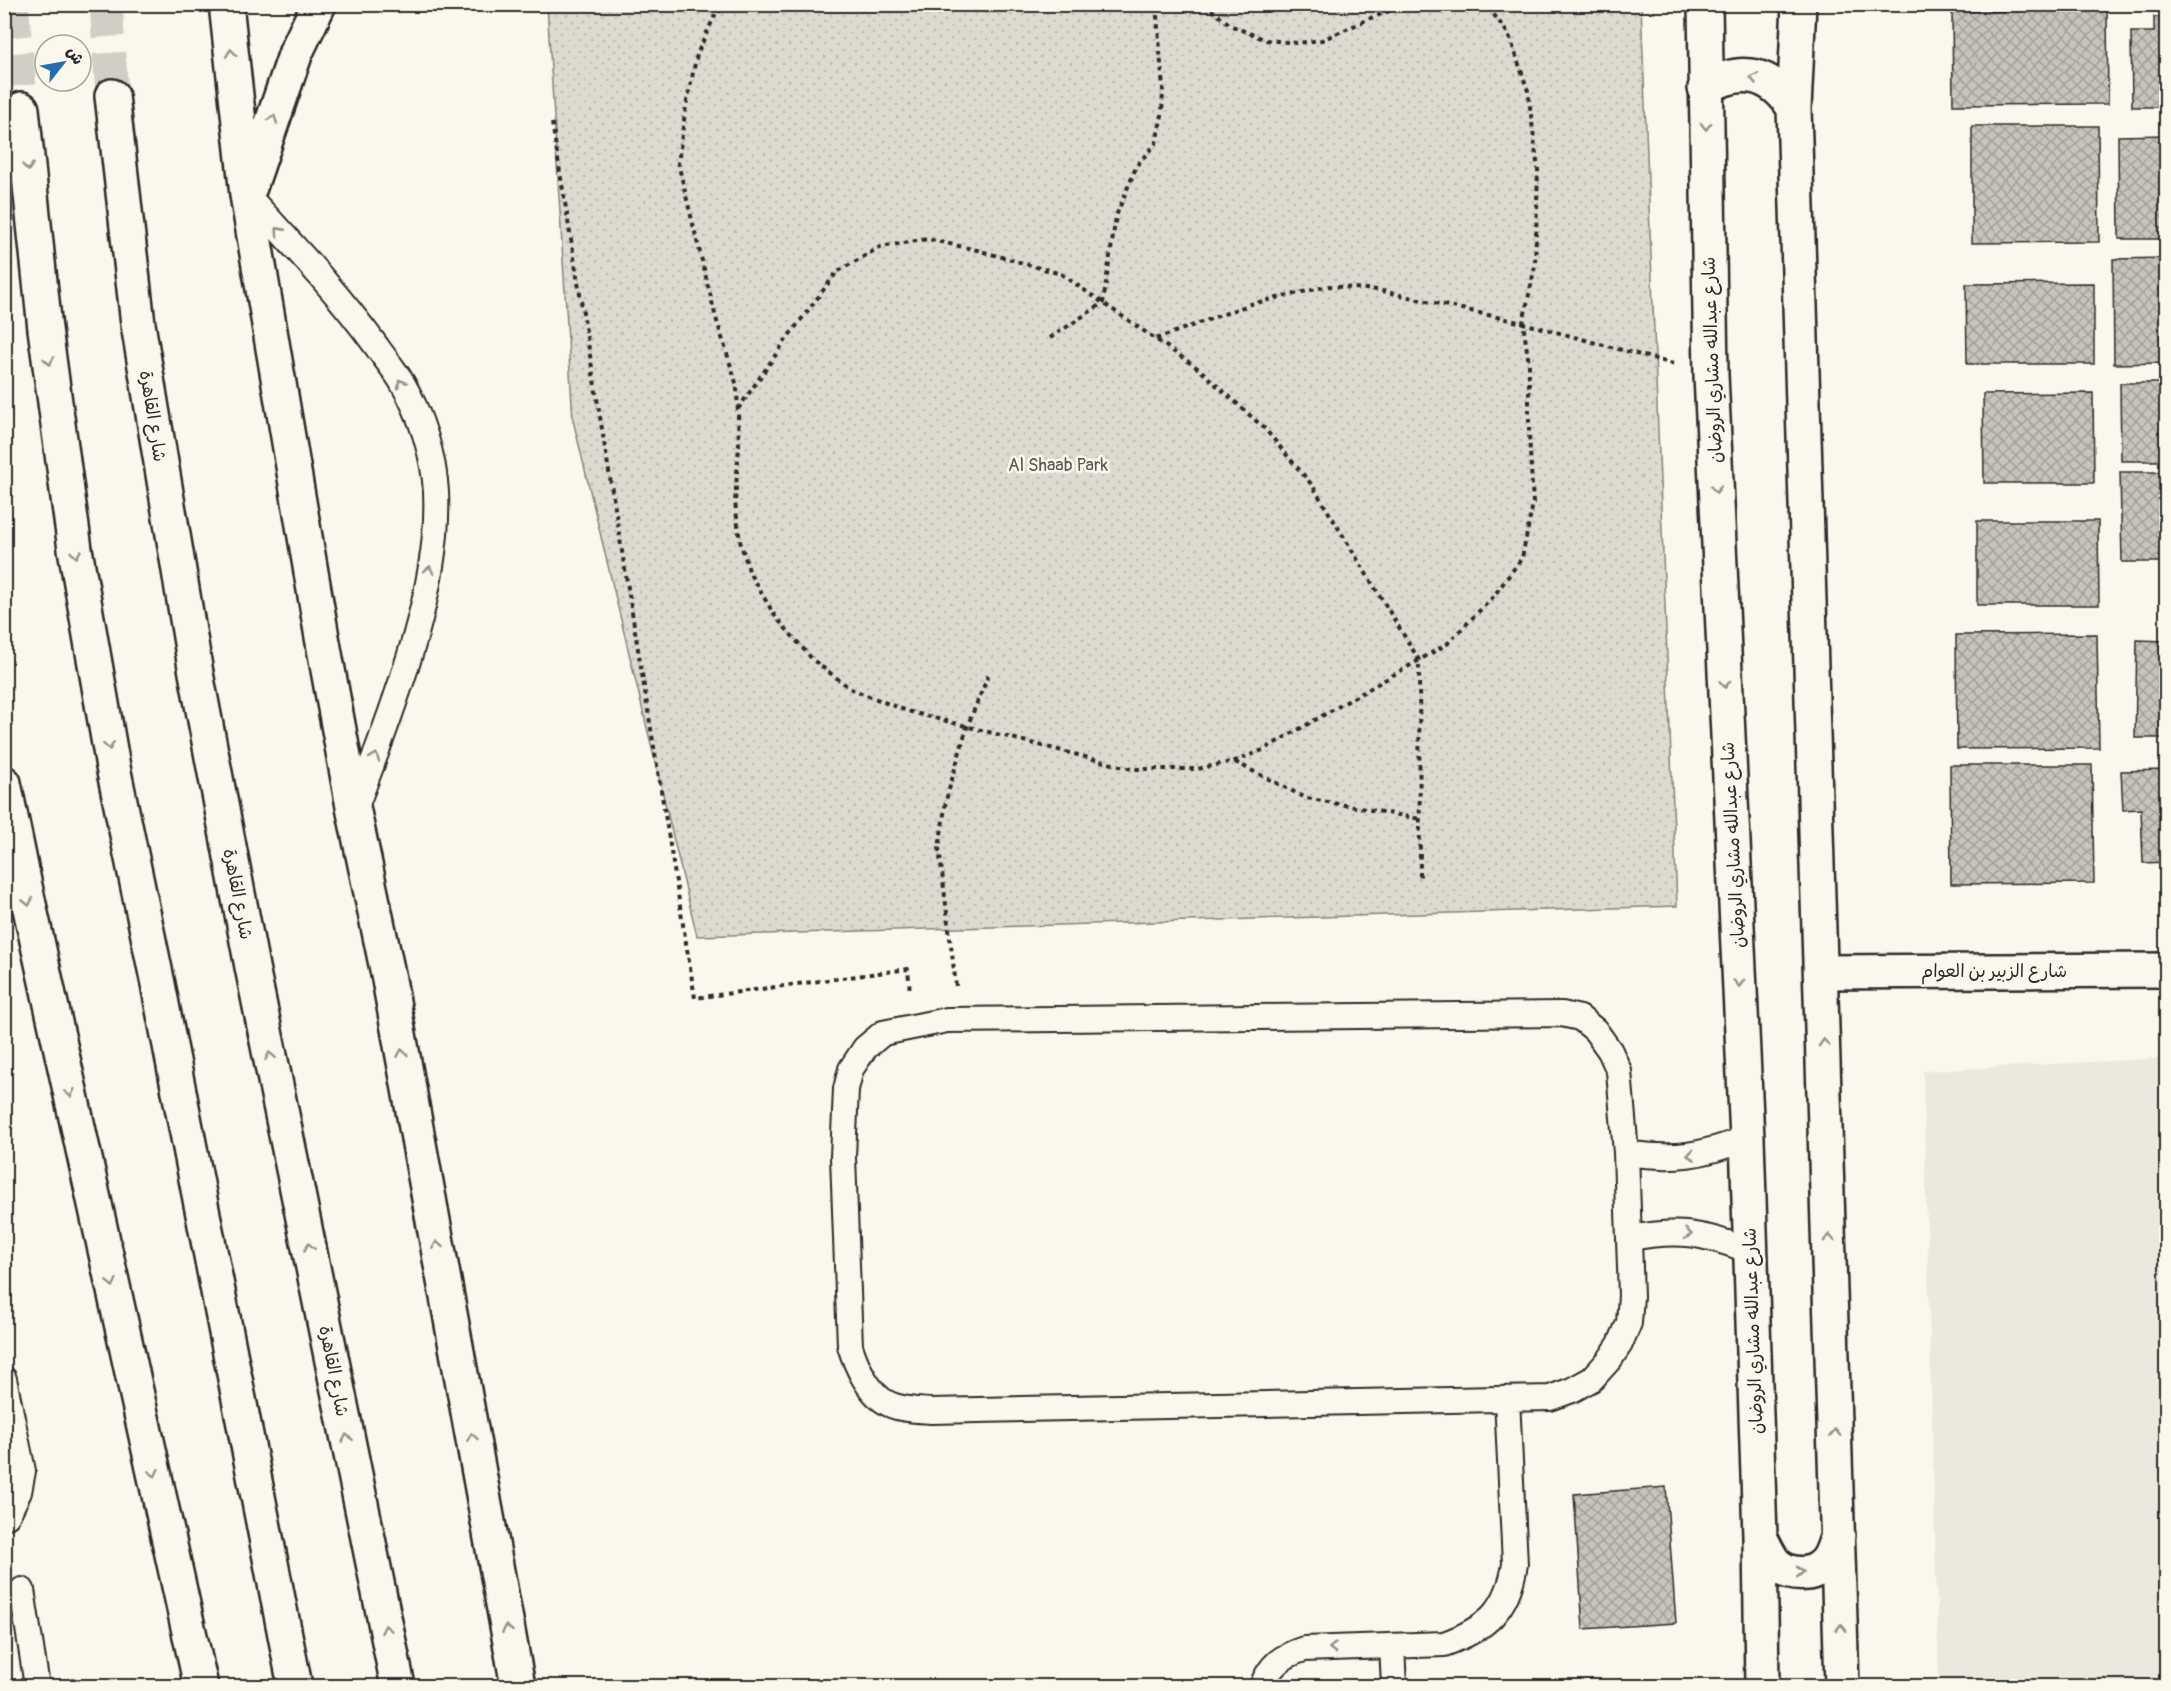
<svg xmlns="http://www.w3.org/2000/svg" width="2171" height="1691" font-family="Pangolin,'Playpen Sans Arabic',sans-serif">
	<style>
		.built { fill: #ebe8de }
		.park { fill: url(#park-dots); stroke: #84827e; stroke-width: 1.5 }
		.building { fill: url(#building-cross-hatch); stroke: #2b2b2b; stroke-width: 1.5 }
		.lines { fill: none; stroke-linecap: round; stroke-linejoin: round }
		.primary-tunnel { stroke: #d1cec5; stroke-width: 33; stroke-dasharray: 33 16; stroke-linecap: butt }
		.lane-casing { stroke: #2b2b2b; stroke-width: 28 }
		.street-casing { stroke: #2b2b2b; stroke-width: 38 }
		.secondary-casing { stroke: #2b2b2b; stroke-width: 38 }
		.primary-casing { stroke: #2b2b2b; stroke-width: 38 }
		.path { stroke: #2b2b2b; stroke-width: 4; stroke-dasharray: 4.5 4.5; stroke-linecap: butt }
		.lane { stroke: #fbf7ec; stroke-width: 24 }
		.street { stroke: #fbf7ec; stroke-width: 33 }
		.secondary { stroke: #fbf7ec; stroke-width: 33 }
		.primary { stroke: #fbf7ec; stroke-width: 33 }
		.oneway { stroke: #93918c }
		.labels { text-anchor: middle; stroke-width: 5; stroke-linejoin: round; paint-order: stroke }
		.street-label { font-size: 18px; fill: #2b2b2b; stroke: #fbf7ec }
		.park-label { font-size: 18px; fill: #585754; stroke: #fbf7ec }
	</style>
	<defs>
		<pattern id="park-dots" width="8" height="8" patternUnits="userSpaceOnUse" patternTransform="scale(1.5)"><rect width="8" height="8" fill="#dddad0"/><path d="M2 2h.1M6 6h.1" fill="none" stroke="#bebbb3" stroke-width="1.8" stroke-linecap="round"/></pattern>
		<pattern id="building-cross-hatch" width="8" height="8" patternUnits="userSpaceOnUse" patternTransform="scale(1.5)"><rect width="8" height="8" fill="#c7c4bc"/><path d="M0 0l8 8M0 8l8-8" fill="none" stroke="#a29f99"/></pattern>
	</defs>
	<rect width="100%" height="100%" fill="#fbf7ec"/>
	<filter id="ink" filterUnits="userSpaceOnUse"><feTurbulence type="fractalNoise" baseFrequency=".0167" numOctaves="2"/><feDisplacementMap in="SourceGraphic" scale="12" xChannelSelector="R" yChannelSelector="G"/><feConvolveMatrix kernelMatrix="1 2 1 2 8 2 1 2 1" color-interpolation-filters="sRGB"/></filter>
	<g filter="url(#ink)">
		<path class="built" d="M2166 1058V1686H1939L1923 1071Z"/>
		<path class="park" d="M547 5H1641L1677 906 697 936 573 420Z"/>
		<path class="building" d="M2107 10 2108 104 1953 105 1952 11Z
			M2154 17H2166V107H2132L2131 32H2154Z
			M1972 126H2098L2099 242 1972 243Z
			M2166 135V239H2119L2118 136Z
			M2166 258V363L2114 364 2113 259Z
			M2094 283V364H1967L1966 284Z
			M2120 383H2166V461H2121Z
			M2093 393 2094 483H1984L1983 394Z
			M2120 472H2166V562H2122Z
			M1977 521H2098L2099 605H1977Z
			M2097 634 2099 748 1957 749 1956 635Z
			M2137 640 2166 641V738H2135Z
			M1950 765H2092L2094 883 1951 884Z
			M2166 770V862L2143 863 2141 809 2123 810 2121 771Z
			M1666 1487 1676 1623 1583 1629 1574 1494Z"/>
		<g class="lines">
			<path class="primary-tunnel" d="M12 4 22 109
				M106 4 112 96"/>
			<g class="lane-casing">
				<path id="lane" d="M247 195C292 244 338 293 377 347 385 359 396 371 403 384 421 415 434 456 436 492 441 593 389 718 354 812
					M1562 1014 1580 1018 1595 1030 1610 1051 1619 1071 1626 1153 1631 1296 1629 1323 1620 1344 1610 1359 1592 1379 1572 1390 1550 1398 931 1411C917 1410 902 1410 889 1404 869 1395 856 1365 850 1346L843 1157 846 1089 851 1069 865 1048 883 1033 947 1020Z
					M1626 1153C1674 1160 1702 1156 1747 1138
					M1630 1238C1679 1229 1703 1233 1750 1251
					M4 1379 23 1471 19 1492 7 1516H4
					M22 1590 37 1686
					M1392 1647 1394 1686
					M1262 1686C1270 1665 1282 1656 1304 1649L1444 1644C1486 1629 1508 1610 1515 1564L1507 1399"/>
			</g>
			<g class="street-casing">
				<path id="street" d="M1821 972 2166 970"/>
			</g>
			<g class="secondary-casing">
				<path id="secondary" d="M1705 4 1711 375 1747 1138 1760 1537 1762 1686
					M1799 4 1794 108 1842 1686
					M1705 88C1742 66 1771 73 1794 108
					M1760 1537C1765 1546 1770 1559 1777 1565 1790 1576 1812 1577 1824 1564 1832 1557 1834 1545 1838 1535"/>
			</g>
			<g class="primary-casing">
				<path id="primary" d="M226 4 247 195 322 637 354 812 388 974 518 1686
					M112 96 138 324 196 673 252 967 398 1686
					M22 109 45 329 75 549 113 767 158 984 295 1686
					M250 187 296 52 319 4
					M4 783 25 886 201 1686"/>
			</g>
			<path class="path" d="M730 4 716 13 697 54 686 106 678 163 716 318 737 386 739 445 735 502 740 541 750 574 775 616 813 660 851 689 907 711 1132 769H1197L1235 761 1263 750 1447 644 1493 597 1522 558 1533 503 1529 434V364L1523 323 1535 266 1538 170 1528 91 1509 35 1489 8 1479 4
				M938 4C967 12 997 14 1026 4
				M1204 4 1232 26 1266 40 1297 43 1322 40 1371 18 1408 4
				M552 123 695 998 908 969 910 992
				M1050 338 1103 303 1116 216 1137 165 1156 143 1162 115 1163 88 1156 4
				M1156 339 1251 304 1329 286 1378 290 1523 323 1673 364
				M738 409 788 337 837 272 880 247 927 239 977 250 1061 274 1199 369 1265 429 1312 485 1419 660 1420 877
				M1235 762 1306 798 1420 819
				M956 986 939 848 946 800 967 727 989 674"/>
			<use href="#lane" class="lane"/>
			<use href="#street" class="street"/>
			<use href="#secondary" class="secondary"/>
			<use href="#primary" class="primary"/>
		</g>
		<defs><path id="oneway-chevron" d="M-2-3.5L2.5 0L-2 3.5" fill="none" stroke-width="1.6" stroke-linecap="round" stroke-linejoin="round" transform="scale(1.5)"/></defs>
		<g class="oneway">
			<use href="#oneway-chevron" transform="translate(231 53) rotate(-96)"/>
			<use href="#oneway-chevron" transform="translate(1754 78) rotate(-167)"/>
			<use href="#oneway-chevron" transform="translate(273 119) rotate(-71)"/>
			<use href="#oneway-chevron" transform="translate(1706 126) rotate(89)"/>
			<use href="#oneway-chevron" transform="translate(28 167) rotate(84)"/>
			<use href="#oneway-chevron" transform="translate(279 231) rotate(-132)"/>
			<use href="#oneway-chevron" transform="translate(49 361) rotate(82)"/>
			<use href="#oneway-chevron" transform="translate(401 383) rotate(-121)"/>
			<use href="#oneway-chevron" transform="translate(1716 489) rotate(87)"/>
			<use href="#oneway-chevron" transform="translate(76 554) rotate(81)"/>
			<use href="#oneway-chevron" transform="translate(429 570) rotate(-78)"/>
			<use href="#oneway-chevron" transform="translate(1725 684) rotate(87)"/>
			<use href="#oneway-chevron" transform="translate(109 746) rotate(80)"/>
			<use href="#oneway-chevron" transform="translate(375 757) rotate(-70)"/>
			<use href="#oneway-chevron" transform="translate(28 902) rotate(78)"/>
			<use href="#oneway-chevron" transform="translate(1739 983) rotate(87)"/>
			<use href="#oneway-chevron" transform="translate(1824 1043) rotate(-92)"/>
			<use href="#oneway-chevron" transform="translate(402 1053) rotate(-100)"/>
			<use href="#oneway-chevron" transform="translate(270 1056) rotate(-101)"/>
			<use href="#oneway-chevron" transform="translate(70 1093) rotate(78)"/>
			<use href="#oneway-chevron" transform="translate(1691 1155) rotate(171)"/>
			<use href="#oneway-chevron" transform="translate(1688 1234) rotate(5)"/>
			<use href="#oneway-chevron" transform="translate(1829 1238) rotate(-92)"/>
			<use href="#oneway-chevron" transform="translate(437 1245) rotate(-100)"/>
			<use href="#oneway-chevron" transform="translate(309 1247) rotate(-101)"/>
			<use href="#oneway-chevron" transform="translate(112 1283) rotate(78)"/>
			<use href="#oneway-chevron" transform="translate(1835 1433) rotate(-92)"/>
			<use href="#oneway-chevron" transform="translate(472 1437) rotate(-100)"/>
			<use href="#oneway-chevron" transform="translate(347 1438) rotate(-101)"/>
			<use href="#oneway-chevron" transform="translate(154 1473) rotate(78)"/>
			<use href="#oneway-chevron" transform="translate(1800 1572) rotate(-1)"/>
			<use href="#oneway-chevron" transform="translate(1841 1628) rotate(-91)"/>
			<use href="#oneway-chevron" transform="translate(386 1629) rotate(-101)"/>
			<use href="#oneway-chevron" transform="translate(507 1629) rotate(-100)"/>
			<use href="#oneway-chevron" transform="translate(1333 1648) rotate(179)"/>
		</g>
	</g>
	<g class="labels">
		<g class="street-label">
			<text transform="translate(1712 360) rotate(-92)" y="6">شارع عبدالله مشاري الروضان</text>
			<text transform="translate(153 416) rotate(81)" y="6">شارع القاهرة</text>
			<text transform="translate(1733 845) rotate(-93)" y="6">شارع عبدالله مشاري الروضان</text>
			<text transform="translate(238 894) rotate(79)" y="6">شارع القاهرة</text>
			<text x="1994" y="977">شارع الزبير بن العوام</text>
			<text transform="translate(1753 1331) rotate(-92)" y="6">شارع عبدالله مشاري الروضان</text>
			<text transform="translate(334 1371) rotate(79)" y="6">شارع القاهرة</text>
		</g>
		<g class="park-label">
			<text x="1058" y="471">Al Shaab Park</text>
		</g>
	</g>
	<rect width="2171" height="1691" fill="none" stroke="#fbf7ec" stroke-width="24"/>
	<rect x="12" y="12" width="2147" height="1667" fill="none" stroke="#2b2b2b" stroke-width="2" filter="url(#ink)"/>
	<g transform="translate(63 63) rotate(59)"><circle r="28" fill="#fbf7ec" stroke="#a8a59f" stroke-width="1.5"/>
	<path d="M0-4.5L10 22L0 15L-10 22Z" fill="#1f6fb2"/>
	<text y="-9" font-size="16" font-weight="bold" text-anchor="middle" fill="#2b2b2b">ش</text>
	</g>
</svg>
